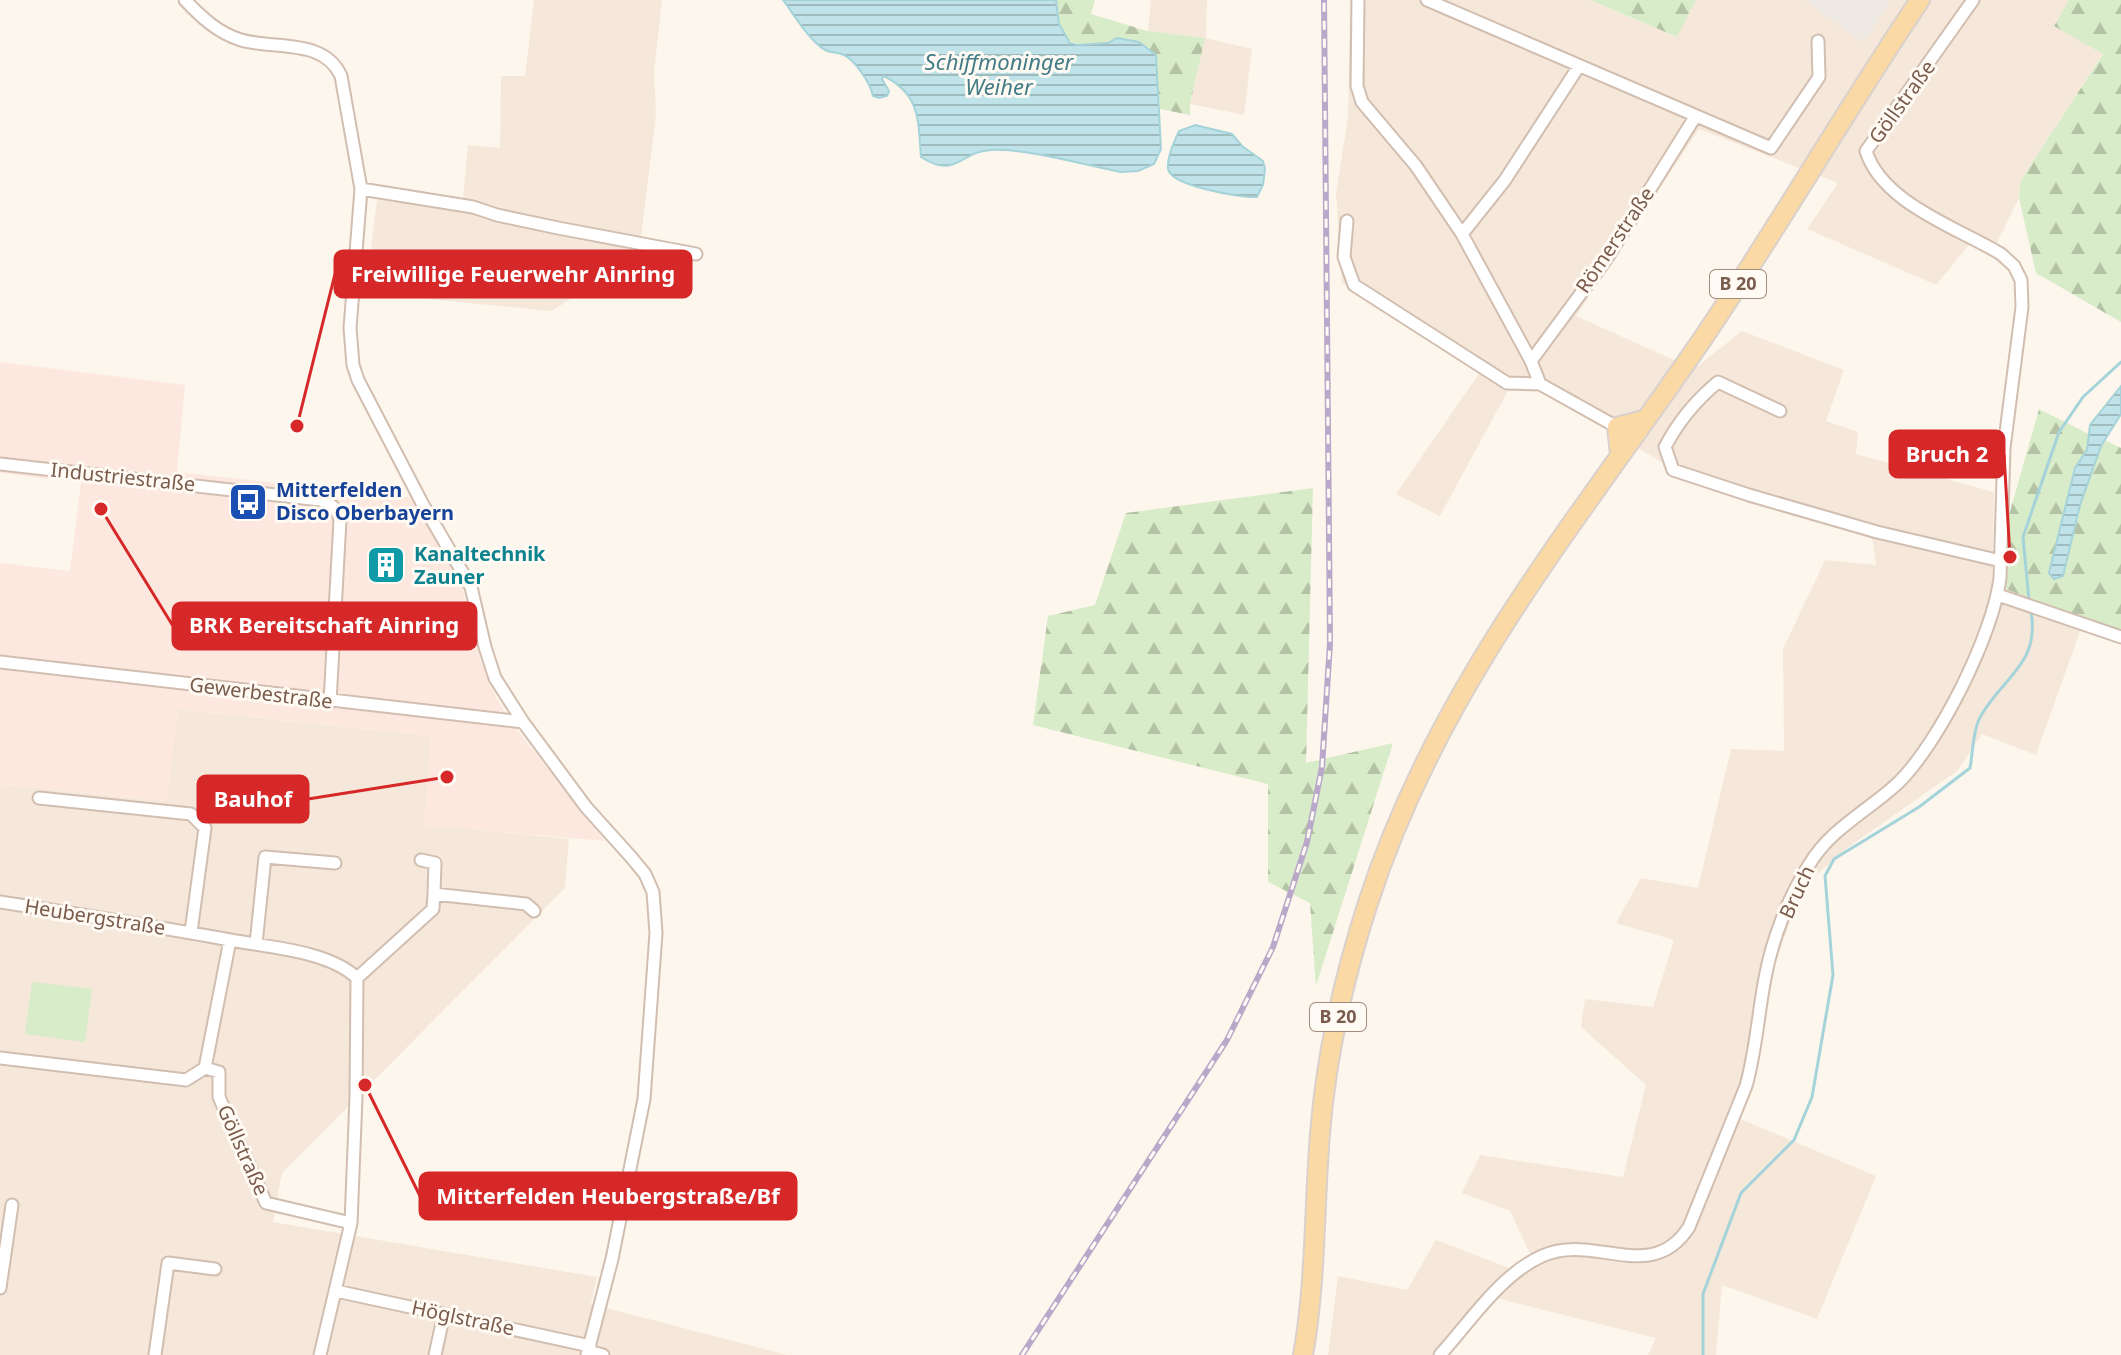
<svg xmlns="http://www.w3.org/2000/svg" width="2121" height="1355" font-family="'Noto Sans',sans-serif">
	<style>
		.residential { fill: #f5e8da }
		.commercial { fill: #fde8e0 }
		.industrial { fill: #efe9e4 }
		.forest { fill: url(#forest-firs) }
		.green { fill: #d8ecc9 }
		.water { fill: url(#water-rules); stroke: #a5d3da; stroke-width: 2 }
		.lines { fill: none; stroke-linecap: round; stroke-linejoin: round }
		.stream { stroke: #a5d3da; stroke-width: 3 }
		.minor-casing { stroke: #d1beb0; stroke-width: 15 }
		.primary-casing { stroke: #dad1cd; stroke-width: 22 }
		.minor { stroke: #fff; stroke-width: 11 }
		.primary { stroke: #fbd9a5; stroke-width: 18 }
		.rail-casing { stroke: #b9a8c9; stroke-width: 6 }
		.rail { stroke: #fffaf3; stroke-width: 3; stroke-dasharray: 9; stroke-linecap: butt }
		.labels { text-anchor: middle; stroke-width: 6; stroke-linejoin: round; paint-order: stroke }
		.shield { fill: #fffaf3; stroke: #a28b7f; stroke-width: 2 }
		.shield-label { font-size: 18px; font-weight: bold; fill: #7a5c4d }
		.street-label { font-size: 20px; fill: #7a5c4d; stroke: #fffaf3 }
		.transit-label { font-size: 20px; font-weight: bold; fill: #164399; stroke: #fffaf3; text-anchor: start }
		.culture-label { font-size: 20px; font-weight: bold; fill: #0d838f; stroke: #fffaf3; text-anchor: start }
		.water-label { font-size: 22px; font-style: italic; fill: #437c86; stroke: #fffaf3 }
		.leader { fill: none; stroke: #d62828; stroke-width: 3 }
		.callout-dot { fill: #d62828; stroke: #fffaf3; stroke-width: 3 }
		.callout { fill: #d62828; stroke: #d62828; stroke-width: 3 }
		.callout-label { font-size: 22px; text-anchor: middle; font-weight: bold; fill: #fff }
	</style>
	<defs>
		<pattern id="forest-firs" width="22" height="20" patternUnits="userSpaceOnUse" patternTransform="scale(2)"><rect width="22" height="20" fill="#d8ecc9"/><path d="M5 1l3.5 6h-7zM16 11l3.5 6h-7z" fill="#b4c2a5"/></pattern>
		<pattern id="water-rules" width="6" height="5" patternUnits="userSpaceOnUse" patternTransform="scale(2)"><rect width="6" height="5" fill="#bfe3e8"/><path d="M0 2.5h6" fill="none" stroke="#a0bbbe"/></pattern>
	</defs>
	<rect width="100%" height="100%" fill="#fdf6ec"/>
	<path class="residential" d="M534 0H662L654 72 656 114 639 254 552 311 365 293 377 200 462 209 468 145 500 148 501 76H525Z
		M1151 0H1207L1206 38 1252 49 1244 115 1190 104 1205 38 1148 31Z
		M1350 0H1590L1676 37 1696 0H2069L2055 26 2103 53 2021 180 2019 198 1996 245 1976 236 1936 285 1807 229 1838 183 1699 129 1576 316 1694 369 1742 331 1844 370 1826 421 1858 432 1856 454 1994 492 1992 597 2081 629 2036 755 1982 734 1957 771 1850 846 1803 886 1771 975 1753 1076 1738 1118 1876 1176 1817 1319 1722 1285 1716 1355H1648L1656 1338 1488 1296 1433 1355H1328L1338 1276 1407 1290 1436 1240 1509 1268 1531 1256 1510 1211 1462 1193 1480 1155 1623 1177 1646 1085 1581 1027 1585 999 1653 1007 1674 940 1616 923 1641 878 1698 888 1731 749 1784 751 1783 649 1825 560 1876 565 1871 530 1671 468 1545 392 1510 387 1440 516 1396 494 1480 372 1342 283 1336 193 1348 118Z
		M177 709 432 736 424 824 569 839 565 888 282 1173 273 1222 597 1277 591 1304 787 1355H0V784L166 801Z"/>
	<path class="commercial" d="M0 362 185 385 177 472 415 498 460 578 480 659 497 699 514 726 605 841 424 825 431 736 178 709 167 801 0 784V563L70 571 81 483 0 473Z"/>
	<path class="industrial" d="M1804 0H1891L1864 43Z"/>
	<path class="forest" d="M1056 0H1095L1091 14 1147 31 1205 38 1190 104V115L1160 109 1156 55 1117 38C1108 43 1101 43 1091 44 1060 47 1059 26 1056 0Z
		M1590 0H1696L1677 37Z
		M2069 0H2121V322L2036 273 2019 198 2021 180 2103 54 2054 26Z
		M2039 409 2089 434 2087 450 2074 468 2049 573 2054 579 2063 576 2080 505 2101 445 2105 440 2121 448V632L2005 589 2009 515Z
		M1313 488 1306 763 1393 743 1316 986 1310 903 1268 882V784L1033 725 1048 616 1095 605 1126 513Z"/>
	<path class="green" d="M32 982 92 989 85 1042 25 1034Z"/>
	<path class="water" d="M783 0H1056L1059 24 1070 43 1077 45 1108 43 1117 38 1139 42 1156 55 1161 149 1154 164 1138 171 1121 172C1084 165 1026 148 991 150 960 151 957 180 921 157 918 121 921 95 884 76L882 79 889 91 887 96 879 98 873 96C871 84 855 60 844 55 838 52 831 53 825 50 808 39 795 16 783 0Z
		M1195 125 1232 134 1242 146 1263 161 1265 169 1263 185 1257 197C1241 198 1171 186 1168 169 1167 157 1174 142 1179 131Z
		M2121 386V414L2101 446 2080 505 2063 576 2054 579 2049 573 2075 468 2087 450 2090 425Z"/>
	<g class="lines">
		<path class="stream" d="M2029 600 2023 537 2059 432 2083 397 2121 362
			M1703 1355V1294L1741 1193 1794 1140 1812 1097 1833 975 1825 876 1834 859 1919 807 1970 768C1973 752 1973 727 1982 714 2005 676 2040 662 2031 612"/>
		<g class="minor-casing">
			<path id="minor" d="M185 0C201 17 218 33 241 40 276 50 324 38 341 76L361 189 350 328 353 365 358 380 422 503 471 587 485 647 495 678 523 722 586 807 631 857 645 874 653 892 656 933 644 1099 612 1259 587 1355
				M1358 0 1357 86 1362 102 1416 166 1462 234 1531 361 1540 384 1617 427
				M1427 0 1771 148 1819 77 1818 41
				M361 189 473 207 497 215 558 228 696 254
				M1347 221 1344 257 1354 285 1507 383 1540 384
				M1462 234 1505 180 1579 66
				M1531 361 1607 258 1695 117
				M1780 411 1718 382C1695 401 1679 420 1665 447L1673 470 1749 495 1877 532 2001 561
				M0 464 320 500C331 503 337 508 340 520L330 702
				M1998 595 2121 637
				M0 662 523 722
				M39 798 191 814 205 828 191 932
				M421 860 435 863 434 894
				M0 902C77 914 153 926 230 940 268 947 329 951 357 978L356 1097 351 1223 320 1355
				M256 944 265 857 335 863
				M357 978 433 909 434 894 526 904 534 911
				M0 1058 186 1080 205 1068 230 940
				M205 1068 219 1072V1097L266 1203 351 1223
				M0 1288 12 1205
				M336 1291 590 1346
				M588 1351 603 1355
				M155 1355 168 1263 215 1269
				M435 1355 444 1314
				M1440 1355C1470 1322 1500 1275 1542 1256 1594 1232 1651 1286 1689 1227L1746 1086C1756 1051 1758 1014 1765 978 1772 940 1788 898 1809 865 1830 829 1868 811 1898 783 1939 743 1993 635 2000 578L2004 448 2022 307 2021 280 2014 266 2001 254C1958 228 1882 203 1866 151L1973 0"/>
		</g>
		<g class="primary-casing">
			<path id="primary" d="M1620 454 1617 427 1644 420
				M1303 1355C1316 1283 1314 1207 1320 1134 1326 1057 1344 977 1368 903 1437 689 1572 528 1697 347 1775 233 1843 114 1920 0"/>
		</g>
		<use href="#minor" class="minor"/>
		<use href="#primary" class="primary"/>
		<g class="rail-casing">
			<path id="rail" d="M1022 1355 1227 1040 1273 947 1307 842 1322 767 1330 643 1324 0"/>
		</g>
		<use href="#rail" class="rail"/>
	</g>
	<defs>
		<g id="bus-square" transform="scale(2)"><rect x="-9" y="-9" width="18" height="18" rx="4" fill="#1a4fb4" stroke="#fffaf3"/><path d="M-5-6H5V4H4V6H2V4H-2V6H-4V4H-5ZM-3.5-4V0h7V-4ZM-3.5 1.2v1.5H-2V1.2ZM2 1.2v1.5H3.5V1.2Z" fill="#fff"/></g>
		<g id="building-square" transform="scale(2)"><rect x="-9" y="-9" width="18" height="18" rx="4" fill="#0f9aa8" stroke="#fffaf3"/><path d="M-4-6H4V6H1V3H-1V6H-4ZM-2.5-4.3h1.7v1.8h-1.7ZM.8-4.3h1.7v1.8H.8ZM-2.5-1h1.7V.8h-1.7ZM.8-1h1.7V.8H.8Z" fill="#fff"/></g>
	</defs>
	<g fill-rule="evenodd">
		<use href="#bus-square" x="248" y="502"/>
		<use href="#building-square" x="386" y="565"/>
	</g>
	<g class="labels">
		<g class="shield">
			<rect x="1710" y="270" width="56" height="28" rx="6"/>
			<rect x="1310" y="1003" width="56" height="28" rx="6"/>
		</g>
		<g class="shield-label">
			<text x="1738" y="290">B 20</text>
			<text x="1338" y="1023">B 20</text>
		</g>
		<g class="street-label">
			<text transform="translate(1902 102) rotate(-54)" y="7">Göllstraße</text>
			<text transform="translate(1615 240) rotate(-56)" y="7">Römerstraße</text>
			<text transform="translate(123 477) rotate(6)" y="7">Industriestraße</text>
			<text transform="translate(261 693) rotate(7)" y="7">Gewerbestraße</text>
			<text transform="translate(1797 892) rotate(-65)" y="7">Bruch</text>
			<text transform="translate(95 917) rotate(9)" y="7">Heubergstraße</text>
			<text transform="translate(243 1150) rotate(66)" y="7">Göllstraße</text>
			<text transform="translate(463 1318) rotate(12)" y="7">Höglstraße</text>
		</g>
		<g class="transit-label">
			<text x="276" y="497">Mitterfelden<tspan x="276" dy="23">Disco Oberbayern</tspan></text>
		</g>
		<g class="culture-label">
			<text x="414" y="561">Kanaltechnik<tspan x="414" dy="23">Zauner</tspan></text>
		</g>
		<g class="water-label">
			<text x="999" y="70">Schiffmoninger<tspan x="999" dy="25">Weiher</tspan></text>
		</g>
	</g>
	<path class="leader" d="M297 426L335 274M2010 557L2004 454M101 509L173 626M447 777L308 799M365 1085L420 1196"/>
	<g class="callout-dot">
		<circle cx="297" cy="426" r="8"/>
		<circle cx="2010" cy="557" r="8"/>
		<circle cx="101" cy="509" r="8"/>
		<circle cx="447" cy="777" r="8"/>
		<circle cx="365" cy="1085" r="8"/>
	</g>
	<g class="callout">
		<rect x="335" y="251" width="356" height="46" rx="8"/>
		<rect x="1890" y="431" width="114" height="46" rx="8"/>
		<rect x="173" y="603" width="303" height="46" rx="8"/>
		<rect x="198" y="776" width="110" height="46" rx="8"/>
		<rect x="420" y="1173" width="376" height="46" rx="8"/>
	</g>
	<g class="callout-label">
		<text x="513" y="282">Freiwillige Feuerwehr Ainring</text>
		<text x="1947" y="462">Bruch 2</text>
		<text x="324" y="633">BRK Bereitschaft Ainring</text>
		<text x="253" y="807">Bauhof</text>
		<text x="608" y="1204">Mitterfelden Heubergstraße/Bf</text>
	</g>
</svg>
